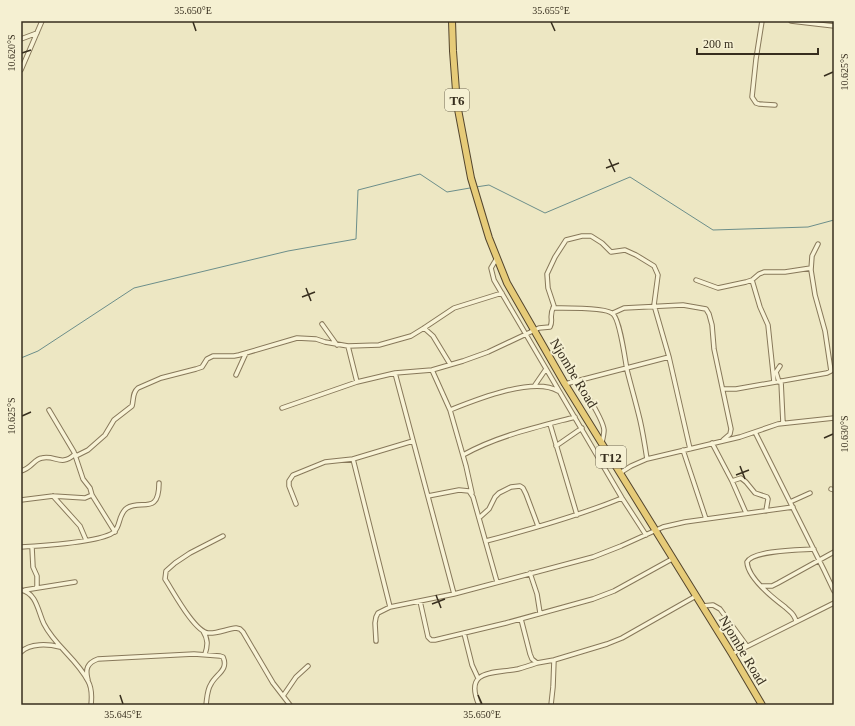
<svg xmlns="http://www.w3.org/2000/svg" width="855" height="726" font-family="Georgia,serif">
	<style>
		.lines { fill: none; stroke-linecap: round; stroke-linejoin: round }
		.stream { stroke: #6c8e8a; stroke-width: 1 }
		.minor-casing { stroke: #87785a; stroke-width: 5.5 }
		.trunk-casing { stroke: #54462e; stroke-width: 8 }
		.minor { stroke: #f8f3d6; stroke-width: 3.5 }
		.trunk { stroke: #e6cb78; stroke-width: 6 }
		.ticks { fill: none; stroke: #372e1e; stroke-width: 1.5 }
		.labels { text-anchor: middle; stroke-width: 4; stroke-linejoin: round; paint-order: stroke }
		.shield { fill: #f5f0d2; stroke: #706854; stroke-width: 1 }
		.shield-label { font-size: 13px; font-weight: bold; fill: #372e1e }
		.street-label { font-size: 14px; fill: #372e1e; stroke: #f5f0d2 }
		.neatline { fill: none; stroke: #372e1e; stroke-width: 1.5 }
		.ticks-label { font-size: 10px; text-anchor: middle; fill: #372e1e }
	</style>
	<rect width="100%" height="100%" fill="#ede7c3"/>
	<g class="lines">
		<path class="stream" d="M476 187 489 185 545 213 630 177 713 230 808 227 834 220
			M21 358 38 351 134 288 288 251 356 239 358 190 420 174 447 192 470 188"/>
		<g class="minor-casing">
			<path id="minor" d="M762 21 756 59 752 97 756 103 759 104 775 105
				M791 21 834 26
				M21 39 37 33
				M21 70 42 21
				M497 258 491 268 494 280 622 498 646 535
				M696 280 718 288 746 282 752 280 759 274 764 272H785L811 268
				M752 280 760 307 768 325 774 382
				M553 308C563 308 607 307 613 314 620 320 625 359 627 370 631 386 636 403 640 420 643 433 645 446 647 459
				M613 313 624 308 683 305 706 309 709 314 712 325 714 349 731 429 730 434 723 440
				M322 324 337 345
				M424 328 433 336 450 364
				M348 346 357 382
				M432 370 450 410 466 466 472 493
				M395 373 454 594
				M236 375 246 353
				M579 381C585 393 603 418 604 430 604 434 603 438 602 442
				M781 381 783 423
				M779 382 776 372 780 366
				M565 384 669 357
				M535 385 546 369
				M723 389H736L827 373 831 371 825 331 815 295 811 270 812 256 818 244
				M282 408 357 382 395 373 432 370 463 361 488 352 539 328 550 327C554 319 548 317 554 306L548 288 547 274 555 257 566 240 582 236H591L602 243 611 252 625 250 636 255 654 266 658 275 654 305 669 357 690 449
				M49 410 74 452 83 479 90 488 92 495 115 532
				M450 410C475 400 534 376 558 391
				M550 424 577 515
				M755 432 824 570 834 591
				M712 443 732 481 746 513
				M556 446 582 428
				M683 450 706 519
				M463 455C497 436 537 427 575 417
				M76 456 88 450 105 435 114 420 132 406C134 399 132 393 138 388L161 378 196 369 202 367 207 359 213 356H234L239 355 297 338 316 339 325 342 348 346 379 345 411 336 424 328 454 308 502 293
				M21 471C32 468 34 459 42 458 56 455 61 467 75 454
				M620 473 631 466 647 459 740 437 778 424 834 418
				M732 481 741 478 746 482 755 493 767 497 768 499 766 511
				M831 489 834 490
				M53 496 80 526 86 540
				M428 496 459 490 469 491 473 497 497 582
				M21 500 53 496 85 498 92 495
				M790 502 810 493
				M296 504 289 486V481L293 475 325 462 353 459
				M479 518 489 509 495 497 499 493 511 487 520 486 523 488 526 494 538 526
				M223 536 190 553 175 563 166 571 165 579C173 591 194 631 208 633 216 634 227 629 236 628L240 629 243 632 273 683 290 705
				M486 541C532 529 578 516 622 498
				M21 547C39 546 102 542 114 532 121 526 118 514 127 508 141 499 159 516 159 483
				M32 547 33 567 37 576V588
				M530 573 537 594 540 613
				M762 586H772L778 583 834 552
				M21 590C37 593 38 612 44 624 55 646 77 659 88 681 92 688 92 696 91 705
				M25 590 75 582
				M420 601 428 637 431 640H435L506 623 593 599 614 591 672 559
				M702 606 713 605 720 609 747 646
				M390 607 353 459 413 441
				M521 619 530 654 532 659 537 663 554 660 607 644 622 638 696 596
				M796 621C794 613 790 612 785 607 773 598 748 578 747 562 753 550 800 550 814 549
				M203 631C208 639 208 645 205 654
				M464 633 472 665 478 678
				M376 641 375 623 376 617 378 613 390 607 454 594 593 557 621 546 663 527 685 522 793 507
				M21 652C30 643 48 644 60 647
				M732 654 834 603
				M88 680C85 669 87 663 98 659L194 654 220 656 223 657C229 670 216 674 211 684 207 690 207 698 206 705
				M283 696 296 677 308 666
				M479 705C463 668 495 674 518 669 525 667 531 665 537 663
				M551 705 553 687 554 660"/>
		</g>
		<g class="trunk-casing">
			<path id="trunk" d="M452 21 453 51 457 104 471 178 489 238 507 283 565 384 732 654 762 705"/>
		</g>
		<use href="#minor" class="minor"/>
		<use href="#trunk" class="trunk"/>
	</g>
	<path class="ticks" d="M193 22 196 31M551 22 555 31M22 53 31 50M824 76 833 72M609 159 615 172M606 168 619 163M306 288 311 301M302 297 315 292M22 416 31 412M824 438 833 434M740 466 745 479M736 475 749 470M436 595 441 608M432 604 445 599M120 695 123 704M478 695 482 704"/>
	<g class="labels">
		<g class="shield">
			<rect x="445" y="89" width="24" height="22" rx="3"/>
			<rect x="596" y="446" width="30" height="22" rx="3"/>
		</g>
		<g class="shield-label">
			<text x="457" y="105">T6</text>
			<text x="611" y="462">T12</text>
		</g>
		<g class="street-label">
			<text transform="translate(574 373) rotate(59)" y="5">Njombe Road</text>
			<text transform="translate(743 650) rotate(59)" y="5">Njombe Road</text>
		</g>
	</g>
	<rect width="855" height="726" fill="none" stroke="#f5f0d2" stroke-width="44"/>
	<path d="M697 48v6h121v-6" fill="none" stroke="#372e1e" stroke-width="2"/>
	<text x="703" y="48" font-size="12" fill="#372e1e" stroke="#f5f0d2" stroke-width="3" paint-order="stroke">200 m</text>
	<rect x="22" y="22" width="811" height="682" class="neatline"/>
	<g class="ticks-label">
		<text x="193" y="14">35.650°E</text>
		<text x="551" y="14">35.655°E</text>
		<text transform="translate(11 53) rotate(-90)" y="4">10.620°S</text>
		<text transform="translate(844 72) rotate(-90)" y="4">10.625°S</text>
		<text transform="translate(11 416) rotate(-90)" y="4">10.625°S</text>
		<text transform="translate(844 434) rotate(-90)" y="4">10.630°S</text>
		<text x="123" y="718">35.645°E</text>
		<text x="482" y="718">35.650°E</text>
	</g>
</svg>
